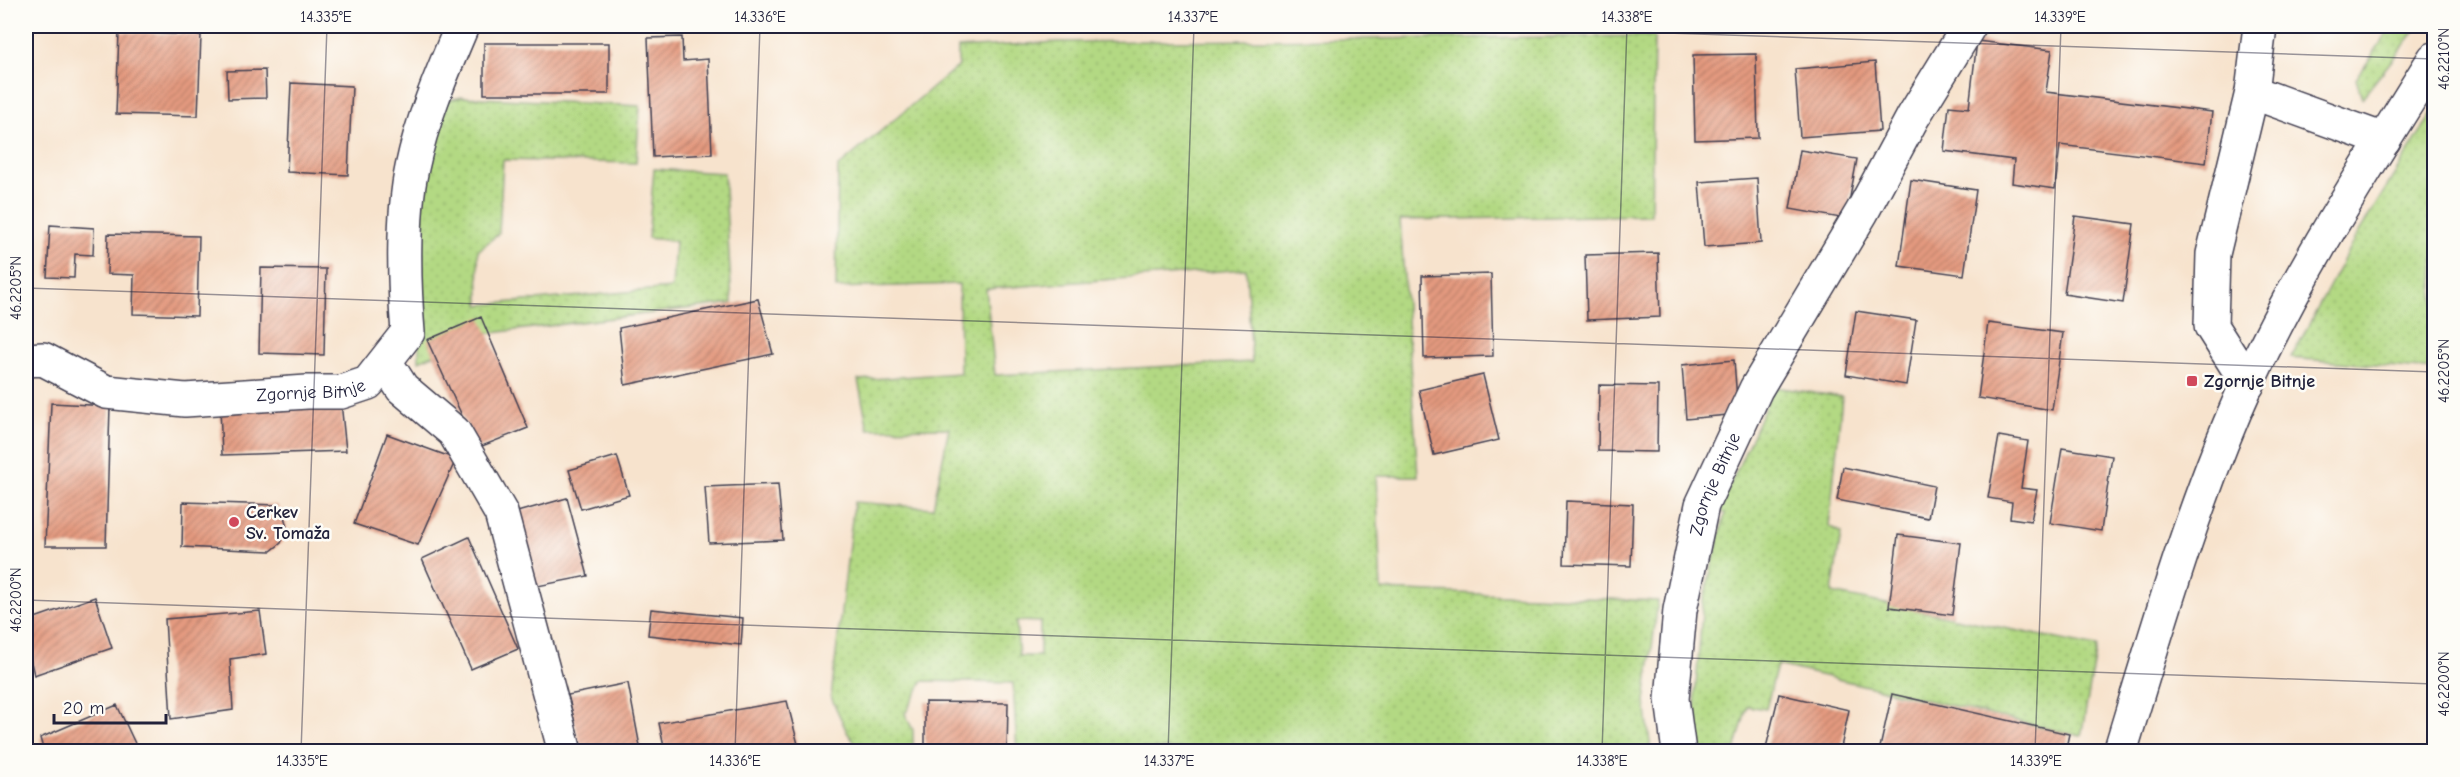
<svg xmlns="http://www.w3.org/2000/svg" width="2460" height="777" font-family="'Comic Neue',sans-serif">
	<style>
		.grass { fill: url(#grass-dots); stroke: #6a7e5f; stroke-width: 1.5; fill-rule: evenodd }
		.building { fill: url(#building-hatch) }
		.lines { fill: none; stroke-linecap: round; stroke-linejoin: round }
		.street-casing { stroke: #423f51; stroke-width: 36 }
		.secondary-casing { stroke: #423f51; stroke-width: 36 }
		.street { stroke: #fff; stroke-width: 33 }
		.secondary { stroke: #fff; stroke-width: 33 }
		.ticks { fill: none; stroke: #22223b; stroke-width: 1.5; stroke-opacity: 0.45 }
		.poi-dot { fill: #d1495b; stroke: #fdfcf7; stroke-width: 2 }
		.labels { text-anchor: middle; stroke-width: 5; stroke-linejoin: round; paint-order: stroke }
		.poi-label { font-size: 18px; font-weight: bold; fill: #22223b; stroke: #fdfcf7; text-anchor: start }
		.street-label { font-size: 18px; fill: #22223b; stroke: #fdfcf7 }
		.neatline { fill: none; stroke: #22223b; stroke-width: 2 }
		.ticks-label { font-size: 15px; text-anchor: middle; fill: #22223b }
	</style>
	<defs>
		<pattern id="grass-dots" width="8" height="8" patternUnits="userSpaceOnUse" patternTransform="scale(1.5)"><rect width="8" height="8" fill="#b3d983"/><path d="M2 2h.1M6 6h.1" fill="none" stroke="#9aba72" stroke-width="1.8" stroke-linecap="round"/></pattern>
		<pattern id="building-hatch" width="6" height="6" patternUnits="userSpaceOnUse" patternTransform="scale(1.5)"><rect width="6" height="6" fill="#e49a7f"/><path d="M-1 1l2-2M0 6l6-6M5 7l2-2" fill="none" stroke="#b87d69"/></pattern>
	</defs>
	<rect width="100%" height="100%" fill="#fdfcf7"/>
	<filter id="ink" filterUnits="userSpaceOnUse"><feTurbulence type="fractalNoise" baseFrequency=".0167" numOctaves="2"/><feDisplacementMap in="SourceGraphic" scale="12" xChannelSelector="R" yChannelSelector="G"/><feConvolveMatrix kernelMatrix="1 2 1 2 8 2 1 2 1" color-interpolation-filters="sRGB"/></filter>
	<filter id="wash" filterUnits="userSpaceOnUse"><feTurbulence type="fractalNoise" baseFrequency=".008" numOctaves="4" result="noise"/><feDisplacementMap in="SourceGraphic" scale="24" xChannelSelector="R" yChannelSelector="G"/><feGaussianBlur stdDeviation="1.35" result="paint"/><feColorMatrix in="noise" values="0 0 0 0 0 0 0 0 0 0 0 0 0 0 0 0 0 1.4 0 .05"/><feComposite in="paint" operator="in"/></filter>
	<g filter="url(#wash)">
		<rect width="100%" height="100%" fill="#f7e3cd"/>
		<path class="grass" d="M2392 26H2419L2362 98 2356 79Z
			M1654 36 1651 215 1400 220 1418 476H1376L1381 590 1658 601 1645 702 1651 751 1282 752 1124 748V752L1017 751 1013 683 923 681 905 714 913 730V751H861L847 732 831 697 854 502 933 508 949 428 868 429 858 380 960 373 959 284 836 288 838 167 958 66V48L1058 42ZM1246 269 1252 362 995 375 986 289ZM1016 621 1040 622V656H1019Z
			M462 97 640 106 636 163 503 160 499 233 478 251 479 305 672 288 675 241 648 238 654 169 724 173 732 303 484 334 419 361 418 191 444 101Z
			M2434 110V370L2291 358 2354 240Z
			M1774 387 1842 397 1829 526 1841 533 1832 593 2097 647 2081 736 1777 665 1766 709 1747 706 1735 751 1700 752 1695 696 1703 602 1725 514 1719 510Z"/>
		<g id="blocks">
			<path class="building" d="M119 32 201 35 198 116 116 114Z
				M682 37 683 61 708 59 712 154 653 157 648 38Z
				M1977 41 2052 50 2046 92 2212 112 2206 163 2060 145 2055 189 2012 183 2014 160 1944 151 1949 106 1969 108Z
				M484 43H609V94H484Z
				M1756 54 1758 138 1695 140 1693 55Z
				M1875 62 1880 131 1800 137 1795 69Z
				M265 70 266 98 228 99 227 71Z
				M291 83 352 86 348 175 287 172Z
				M1800 150 1857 159 1846 219 1790 209Z
				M1757 178 1761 243 1704 247 1699 182Z
				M1911 180 1976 190 1964 275 1899 266Z
				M2075 216 2134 224 2123 303 2064 294Z
				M50 225 94 228 93 255 75 254 74 278 47 277Z
				M108 234 199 236 197 316 133 314 134 275 107 274Z
				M1658 253 1660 317 1587 320 1585 255Z
				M261 268 326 269 324 355 259 353Z
				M1491 274 1493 356 1424 358 1422 276Z
				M758 299 773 354 625 385 619 328Z
				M1856 311 1916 320 1906 385 1846 375Z
				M481 317 528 428 477 448 427 340Z
				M1988 323 2063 333 2052 410 1978 398Z
				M1734 360 1738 414 1686 419 1682 365Z
				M1483 375 1499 440 1434 455 1419 390Z
				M1599 385 1658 386 1657 452 1598 451Z
				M341 402 346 451 222 455 220 408Z
				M51 403 110 406 106 546H45Z
				M387 434 456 459 418 545 354 524Z
				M1999 436 2028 441 2021 488 2037 490 2031 521 2010 518 2012 502 1988 498Z
				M2062 448 2112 456 2101 531 2050 523Z
				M617 456 629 495 581 509 569 470Z
				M1843 467 1934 486 1928 518 1837 500Z
				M778 484 783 540 709 543 705 487Z
				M567 498 588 576 533 587 510 514Z
				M1566 501 1633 504 1631 566 1564 564Z
				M183 502 277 505 284 516 287 528 281 543 271 551 182 547Z
				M1898 535 1961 543 1952 615 1889 607Z
				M469 537 518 649 471 669 422 559Z
				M95 597 112 648 34 675 26 641V621Z
				M651 609 743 618 741 645 648 635Z
				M260 611 266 654 230 659 233 710 171 719 165 619Z
				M628 683 641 752H582L568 695Z
				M1779 694 1849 710 1840 752H1765Z
				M1892 694 2069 734 2065 752H1879Z
				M787 701 800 752H665L659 723Z
				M925 702 1008 703 1007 752H925Z
				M117 705 139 752H44L40 738Z"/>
		</g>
	</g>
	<g filter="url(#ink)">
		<use href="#blocks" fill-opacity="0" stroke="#423f51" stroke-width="1.5"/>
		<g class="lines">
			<g class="street-casing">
				<g id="street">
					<path d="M2260 26 2252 92 2384 140"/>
					<path id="s1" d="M26 360 43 359 106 392 185 400 307 392H341L368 383 408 332C404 285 402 214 412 168 422 119 443 71 462 26"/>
					<path d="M386 363 402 388 454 432 501 513 565 752"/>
					<path d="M2248 384 2211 326 2213 254 2252 92"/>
					<path id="s2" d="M1679 752 1672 699 1680 610 1702 505 1756 389 1862 212 1913 117 1969 26"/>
				</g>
			</g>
			<g class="secondary-casing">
				<path id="secondary" d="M2120 752C2158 627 2194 500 2248 382 2300 269 2369 164 2434 59"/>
			</g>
			<use href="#street" class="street"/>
			<use href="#secondary" class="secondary"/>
		</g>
	</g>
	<path class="ticks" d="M1461 26 2434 59M26 288 2434 372M26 600 2434 684M301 752 327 26M735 752 760 26M1168 752 1194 26M1602 752 1627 26M2035 752 2061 26"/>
	<g class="poi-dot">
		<rect x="2186" y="375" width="12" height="12" rx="3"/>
		<circle cx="234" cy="522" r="6"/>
	</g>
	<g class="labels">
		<g class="poi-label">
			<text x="2204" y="387">Zgornje Bitnje</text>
			<text x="246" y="518">Cerkev<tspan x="246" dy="21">Sv. Tomaža</tspan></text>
		</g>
		<g class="street-label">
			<text dy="6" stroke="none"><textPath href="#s1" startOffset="294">Zgornje Bitnje</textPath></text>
			<text dy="6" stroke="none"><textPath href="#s2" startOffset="274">Zgornje Bitnje</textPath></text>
		</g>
	</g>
	<rect width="2460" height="777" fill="none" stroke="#fdfcf7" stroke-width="66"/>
	<path d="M54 714v9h112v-9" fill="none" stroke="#22223b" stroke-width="3"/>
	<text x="63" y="714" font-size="18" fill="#22223b" stroke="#fdfcf7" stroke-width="4.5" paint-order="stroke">20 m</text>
	<rect x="33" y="33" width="2394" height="711" class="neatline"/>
	<g class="ticks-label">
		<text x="326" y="22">14.335°E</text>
		<text x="760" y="22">14.336°E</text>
		<text x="1193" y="22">14.337°E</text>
		<text x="1627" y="22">14.338°E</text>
		<text x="2060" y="22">14.339°E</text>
		<text transform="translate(2444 59) rotate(-90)" y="5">46.2210°N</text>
		<text transform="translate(16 288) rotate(-90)" y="5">46.2205°N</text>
		<text transform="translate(2444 371) rotate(-90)" y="5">46.2205°N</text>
		<text transform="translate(16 600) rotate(-90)" y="5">46.2200°N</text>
		<text transform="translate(2444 684) rotate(-90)" y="5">46.2200°N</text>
		<text x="302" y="766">14.335°E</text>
		<text x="735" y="766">14.336°E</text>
		<text x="1169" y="766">14.337°E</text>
		<text x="1602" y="766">14.338°E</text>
		<text x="2036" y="766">14.339°E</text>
	</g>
</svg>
